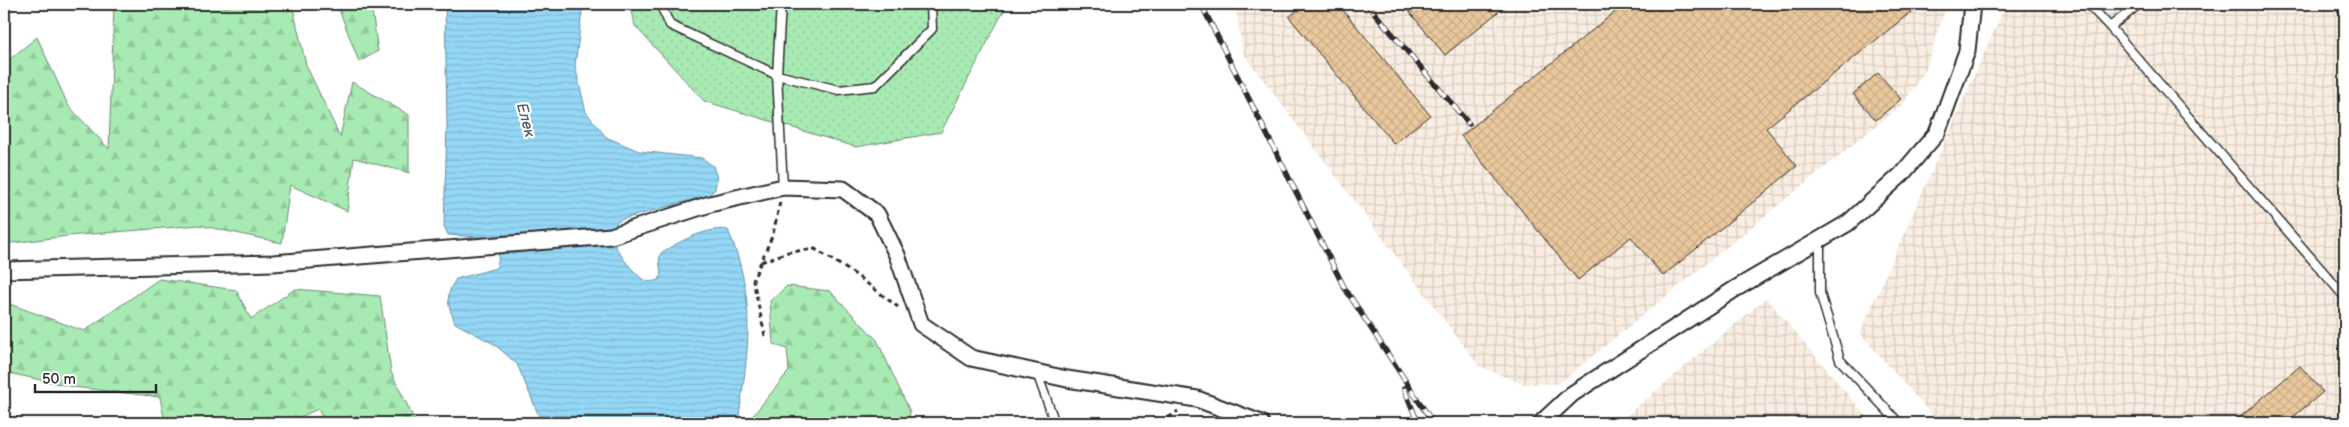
<svg xmlns="http://www.w3.org/2000/svg" width="2349" height="427" font-family="'Balsamiq Sans',sans-serif">
	<style>
		.industrial { fill: url(#industrial-grid) }
		.grass { fill: url(#grass-dots); stroke: #6a8a6f }
		.forest { fill: url(#forest-firs); stroke: #6a8a6f }
		.water { fill: url(#water-rules); stroke: #6a92a5 }
		.building { fill: url(#building-cross-hatch); stroke: #2b2b2b }
		.lines { fill: none; stroke-linecap: round; stroke-linejoin: round }
		.lane-casing { stroke: #2b2b2b; stroke-width: 11 }
		.street-casing { stroke: #2b2b2b; stroke-width: 19 }
		.path { stroke: #2b2b2b; stroke-width: 3; stroke-dasharray: 5 4; stroke-linecap: butt }
		.lane { stroke: #fff; stroke-width: 8 }
		.street { stroke: #fff; stroke-width: 15 }
		.rail-casing { stroke: #2b2b2b; stroke-width: 5.5 }
		.rail { stroke: #fff; stroke-width: 4; stroke-dasharray: 11; stroke-linecap: butt }
		.labels { text-anchor: middle; stroke-width: 4.5; stroke-linejoin: round; paint-order: stroke }
		.water-label { font-size: 15px; font-style: italic; fill: #4a5f68; stroke: #fff }
	</style>
	<defs>
		<pattern id="industrial-grid" width="8" height="8" patternUnits="userSpaceOnUse" patternTransform="scale(1.25)"><rect width="8" height="8" fill="#f9eee1"/><path d="M0 4h8M4 0v8" fill="none" stroke="#d6ccc1"/></pattern>
		<pattern id="grass-dots" width="8" height="8" patternUnits="userSpaceOnUse" patternTransform="scale(1.25)"><rect width="8" height="8" fill="#a8eab3"/><path d="M2 2h.1M6 6h.1" fill="none" stroke="#91c99a" stroke-width="1.8" stroke-linecap="round"/></pattern>
		<pattern id="forest-firs" width="22" height="20" patternUnits="userSpaceOnUse" patternTransform="scale(1.25)"><rect width="22" height="20" fill="#a8eab3"/><path d="M5 1l3.5 6h-7zM16 11l3.5 6h-7z" fill="#91c99a"/></pattern>
		<pattern id="water-rules" width="6" height="5" patternUnits="userSpaceOnUse" patternTransform="scale(1.25)"><rect width="6" height="5" fill="#94d7f6"/><path d="M0 2.5h6" fill="none" stroke="#80b9d3"/></pattern>
		<pattern id="building-cross-hatch" width="8" height="8" patternUnits="userSpaceOnUse" patternTransform="scale(1.25)"><rect width="8" height="8" fill="#eac89c"/><path d="M0 0l8 8M0 8l8-8" fill="none" stroke="#c9ac87"/></pattern>
	</defs>
	<rect width="100%" height="100%" fill="#fff"/>
	<filter id="ink" filterUnits="userSpaceOnUse"><feTurbulence type="fractalNoise" baseFrequency=".02" numOctaves="2"/><feDisplacementMap in="SourceGraphic" scale="10" xChannelSelector="R" yChannelSelector="G"/><feConvolveMatrix kernelMatrix="1 2 1 2 8 2 1 2 1" color-interpolation-filters="sRGB"/></filter>
	<g filter="url(#ink)">
		<path class="industrial" d="M1235 4H1947L1925 71 1903 104 1558 384H1523L1479 366 1243 53Z
			M2006 4H2345V423H1939L1860 333Z
			M1766 298 1872 423H1618Z"/>
		<path class="grass" d="M631 4H1007L941 132 856 147 704 101 635 26Z"/>
		<path class="forest" d="M114 4H292L306 65 340 137 352 82 409 115V173L354 158 347 211 290 185 282 243 199 225 68 236 4 244V64L37 37 68 105 109 149Z
			M337 4H371L378 51 359 62Z
			M159 279 236 290 251 319 295 289 380 296 391 372 416 423H325L318 409 287 423H165L160 397 73 387 4 372V302L84 331Z
			M787 286 830 291 877 340 910 412 908 423H747L789 371 787 349 773 344 770 301Z"/>
		<path class="water" d="M445 4H583L575 66 586 112 606 137 639 151 702 158 713 166 717 178 715 189 709 195 620 220C617 223 613 226 612 229 606 241 634 274 644 280 648 283 655 281 659 280 664 271 656 262 661 253 678 242 709 226 728 230 758 301 748 350 738 423H542L517 364 494 344 455 323C448 304 444 297 456 279L496 268C501 257 498 248 492 238L448 235 444 226 447 125Z"/>
		<path class="building" d="M1305 4H1338L1430 115 1394 144 1289 17Z
			M1403 4H1508L1445 55Z
			M1625 4H1921L1766 128 1797 166 1663 276 1631 237 1578 280 1461 136Z
			M1878 73 1901 99 1876 120 1853 94Z
			M2300 366 2323 392 2286 423H2233Z"/>
		<g class="lines">
			<g class="lane-casing">
				<path id="lane" d="M660 4 670 25 777 75 839 90 875 86 932 29 931 4
					M781 4 777 75 783 187
					M2088 4 2110 27 2139 4
					M2337 4 2345 12
					M2110 27 2345 297
					M1820 239V293L1840 360 1899 423
					M1037 373 1055 423"/>
			</g>
			<g class="street-casing">
				<path id="street" d="M4 270 273 263 611 236 710 204 783 187 843 189 877 214 897 255 921 324 971 358 1067 379 1197 399 1261 423
					M1541 423 1572 394 1735 289 1848 223 1901 175 1937 133 1967 51 1972 4"/>
			</g>
			<path class="path" d="M761 262 788 252 815 249 856 275 898 307
				M765 336 753 280 773 234 780 202
				M1161 423 1178 411"/>
			<use href="#lane" class="lane"/>
			<use href="#street" class="street"/>
			<g class="rail-casing">
				<path id="rail" d="M1201 4 1344 287 1433 423
					M1367 4 1469 124
					M1404 388 1418 423"/>
			</g>
			<use href="#rail" class="rail"/>
		</g>
	</g>
	<g class="labels">
		<g class="water-label">
			<text transform="translate(526 120) rotate(75)" y="5">Елек</text>
		</g>
	</g>
	<rect width="2349" height="427" fill="none" stroke="#fff" stroke-width="20"/>
	<rect x="10" y="10" width="2329" height="407" fill="none" stroke="#2b2b2b" stroke-width="2" filter="url(#ink)"/>
	<path d="M35 384v8h121v-8" fill="none" stroke="#2b2b2b" stroke-width="2.5"/>
	<text x="42" y="384" font-size="15" fill="#2b2b2b" stroke="#ffffff" stroke-width="4" paint-order="stroke">50 m</text>
</svg>
